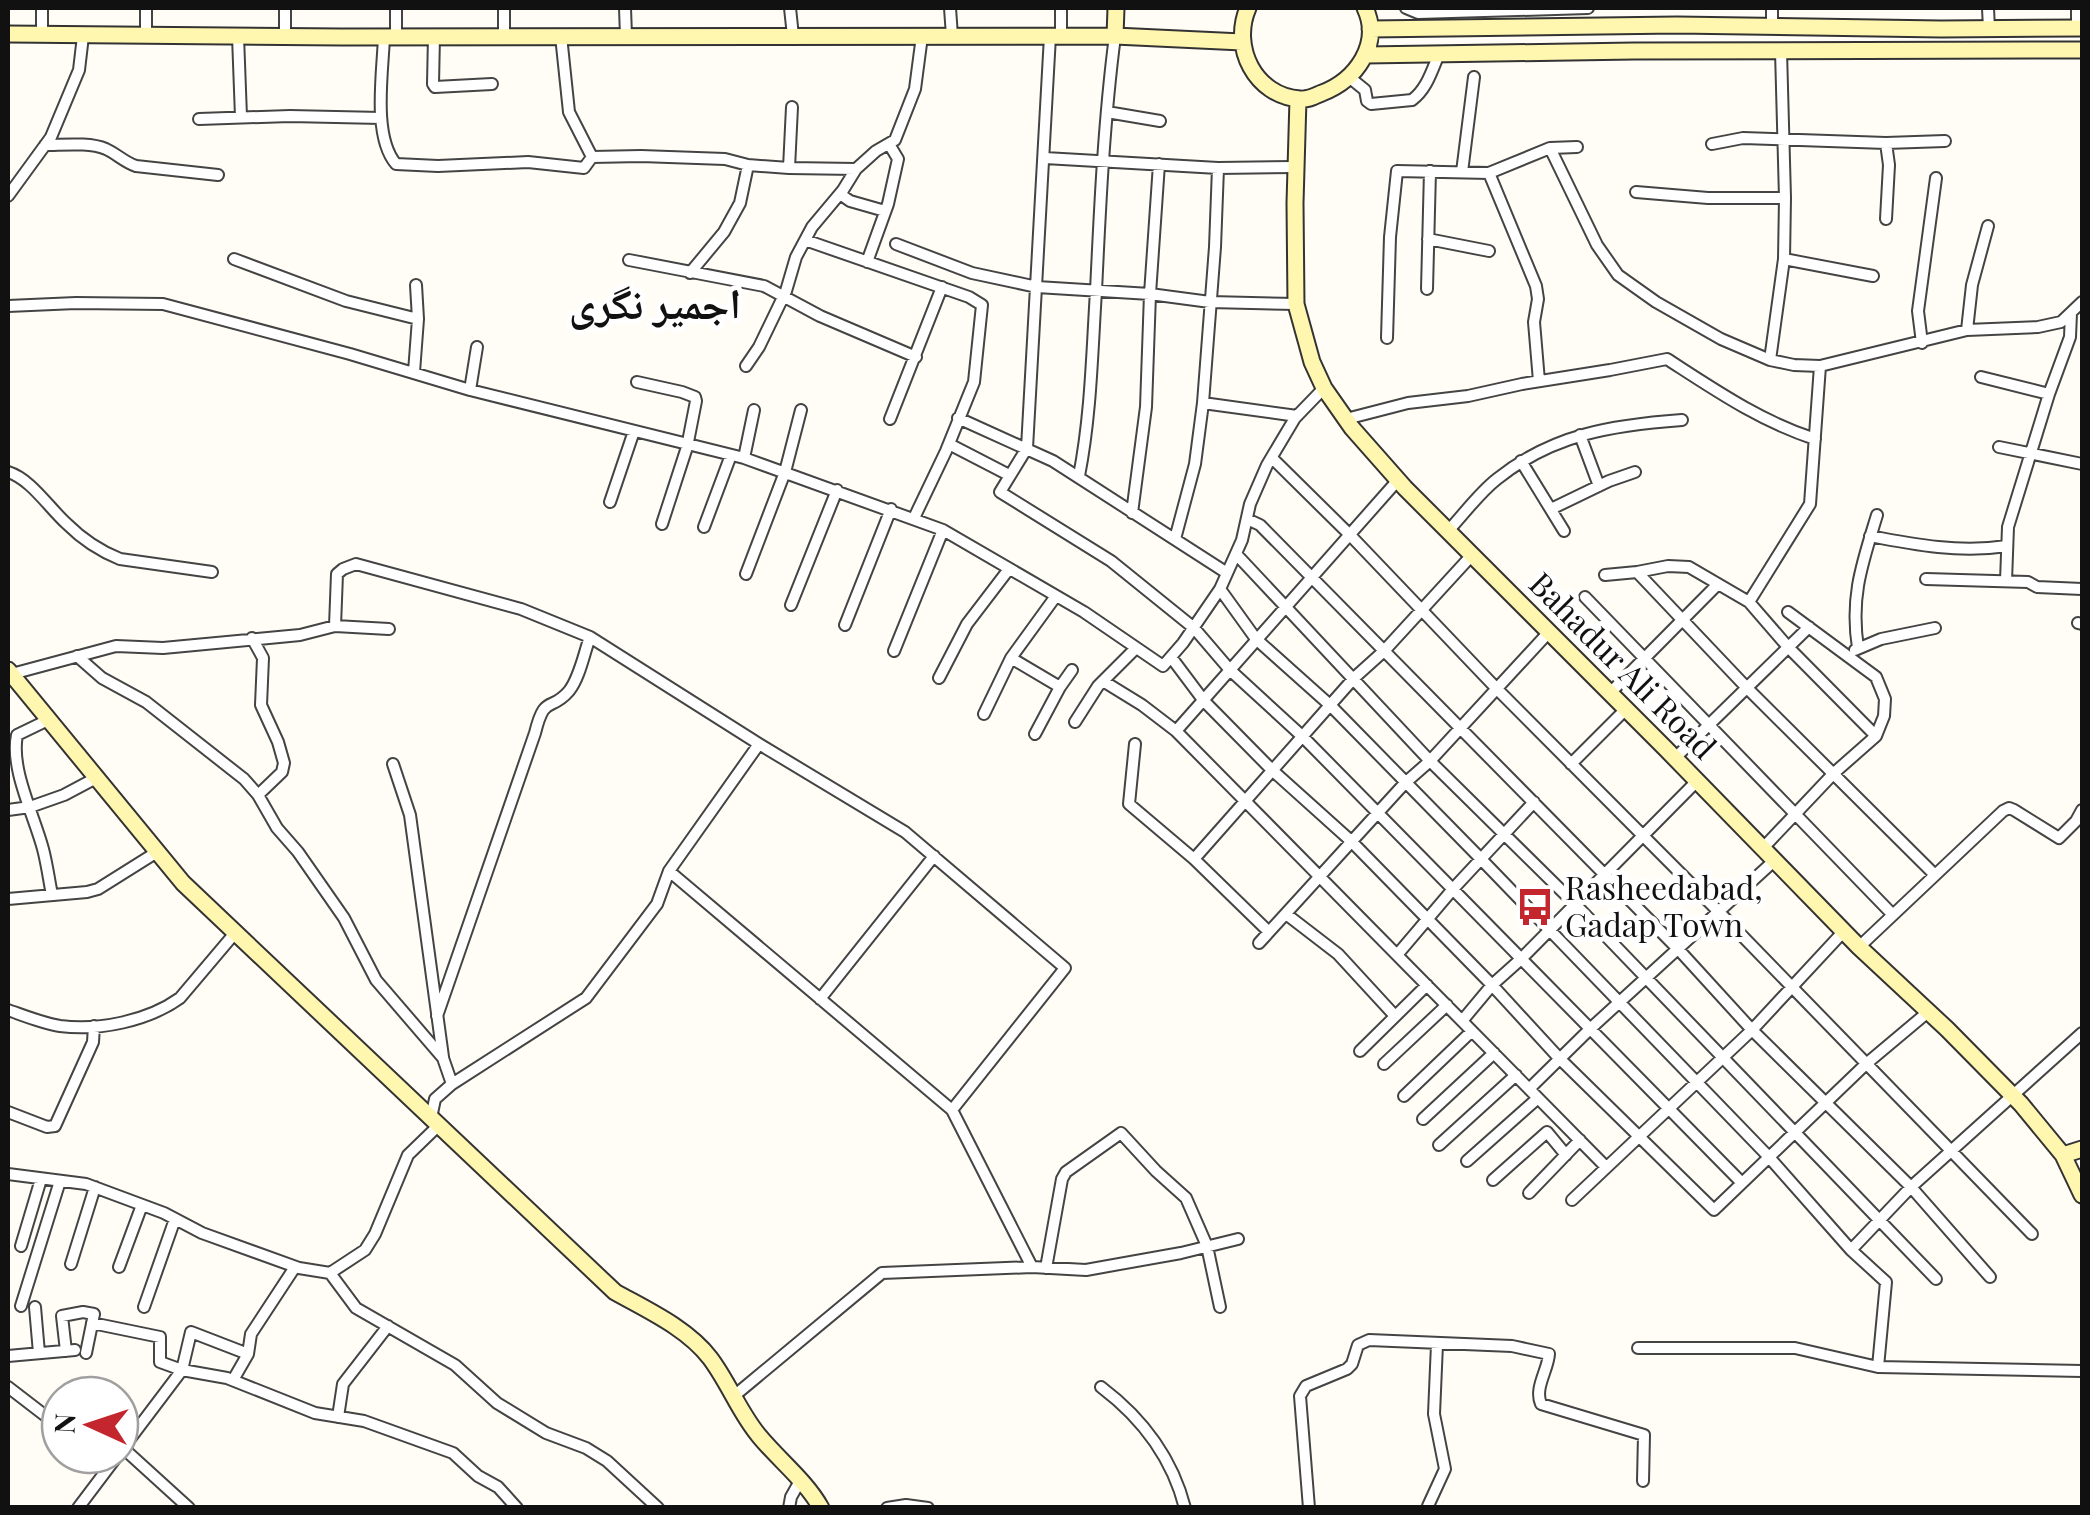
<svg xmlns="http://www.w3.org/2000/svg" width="2090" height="1515" font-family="'Playfair Display','Noto Naskh Arabic',serif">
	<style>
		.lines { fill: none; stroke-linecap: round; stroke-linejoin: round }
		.street-casing { stroke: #444; stroke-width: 14 }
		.secondary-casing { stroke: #333; stroke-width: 19 }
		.street { stroke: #fff; stroke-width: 10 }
		.secondary { stroke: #fff6b0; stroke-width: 15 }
		.labels { text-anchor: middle; stroke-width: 10; stroke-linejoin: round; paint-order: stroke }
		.street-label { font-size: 32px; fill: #111; stroke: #fff }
		.poi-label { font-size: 32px; fill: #111; stroke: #fff; text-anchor: start }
		.district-label { font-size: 42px; font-weight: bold; fill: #111; stroke: #fff }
	</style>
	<rect width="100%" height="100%" fill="#fffdf5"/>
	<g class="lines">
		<g class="street-casing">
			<path id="street" d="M146 8V36
				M285 8V37
				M504 8V36
				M625 8 626 36
				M790 8 793 36
				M950 8 952 36
				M1061 8V36
				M1406 8 1418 13 1588 8
				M1772 8V26
				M1988 8 1989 29
				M2077 28V8
				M42 34V8
				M238 36 241 117
				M384 36C383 71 372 136 396 164L438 166 528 162 584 168 592 157 641 156 725 159 748 165 789 168 856 169
				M396 36V8
				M434 36 433 84 435 87 492 84
				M561 36 569 112 592 157
				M1050 36 1027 448 1000 492 1111 561 1194 628 1230 670 1303 737 1742 1183
				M1349 77 1365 90 1367 101 1371 104 1412 100C1427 89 1432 70 1439 54
				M1107 112 1160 121
				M199 119 290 116 381 118
				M1886 143 1889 165 1886 219
				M1712 144 1743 138 1886 143 1945 141
				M45 145C63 145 89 142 106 149 117 154 124 162 136 166L218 175
				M1550 148 1597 245 1618 275 1656 302 1721 339 1770 360 1794 365 1820 366 1967 330 2038 327 2061 322 2082 302
				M1045 158 1218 168 1295 167
				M789 168 792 107
				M1462 172 1474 77
				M1489 173 1536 286 1538 299 1534 322 1539 381
				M1636 192 1708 198H1785
				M840 194 850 201 885 211
				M8 196 51 137 79 70 83 36
				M1428 239 1489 251
				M805 240 969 297 982 305 974 382 946 451 914 518
				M896 244 972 273 1037 287 1150 294 1210 302 1296 304
				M234 259 346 301 418 319
				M1784 259 1873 276
				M629 260 764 286 820 316 916 357
				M867 262 888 204 898 159 889 144
				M690 273 724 232 740 203 748 165
				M1427 289 1430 171
				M8 306 76 303 163 304 350 354 470 390 744 458 943 530 1084 612 1163 666 1183 643 1220 589 1242 540 1250 504 1267 465 1295 418 1324 388
				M1967 330 1972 285 1988 226
				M1387 338 1390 237 1397 171 1489 173 1550 148 1577 147
				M1922 343 1918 311 1936 178
				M1770 360 1784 259 1785 198 1781 51
				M746 366 759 347 786 291 796 257 812 227 843 190 856 169 876 151 895 140 915 89 922 36
				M414 372 418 319 416 285
				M1981 377 2049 394
				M637 382 682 392 695 397 696 401 687 447 662 524
				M470 390 477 347
				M1203 403 1297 416
				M958 418 1053 461 1227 573
				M890 419 942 287
				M1346 419 1408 403 1468 396 1522 384 1610 370 1667 359C1715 390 1760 421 1815 439
				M1580 435 1599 486
				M949 444 1009 475
				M1999 447 2082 464
				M744 458 754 410
				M1272 458 1350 535 1497 689 1719 912 2032 1234
				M1521 461 1564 531
				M8 472C31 479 49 508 67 524 82 539 100 551 120 559L212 572
				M1079 476C1091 415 1092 353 1096 291 1100 206 1104 120 1115 36
				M610 502 634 431
				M1551 509 1609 481 1635 472
				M1132 513 1146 407 1150 294 1159 164
				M1247 519 1260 525 1679 950 1752 1030 1911 1187 1990 1277
				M704 527 731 455
				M1448 531C1464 514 1479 493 1497 479 1553 434 1613 425 1682 420
				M1870 536C1916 545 1960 553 2007 546
				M1175 539 1195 464 1203 403 1215 247 1218 168
				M1236 554 1430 761 1575 904 1936 1279
				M1637 572 1747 688 1935 875
				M746 574 785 472 801 410
				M1605 575 1637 572 1668 566 1689 567 1749 602 1788 647 1876 736
				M1926 579 2028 582 2037 587 2082 589
				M2006 581 2008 527 2049 394 2070 337 2071 313
				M1220 589 1256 639 1331 706 1480 858 1768 1156 1851 1250 1886 1282 1878 1367 2082 1371
				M1585 597 1893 915
				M1749 602 1810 504 1820 366
				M791 605 837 490
				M2078 623 2082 624
				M845 625 891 509
				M335 626 337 574 343 569 356 564 521 609 590 637 759 744 905 832 1065 968 952 1110
				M252 638 263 658 261 705 278 742 284 763 282 772 258 795
				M1858 648C1850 597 1862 564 1877 515
				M1855 650 1881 639 1935 628
				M894 651 943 530
				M77 656 102 678 146 702 244 779 258 795 277 828 298 852 344 918 376 980 443 1058 452 1084 435 1099 431 1118
				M1171 657 1204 701 1272 770 1351 841 1492 985 1559 1058 1714 1210 1866 1064 1928 1012
				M1011 658 1060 687
				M8 675 116 646 163 648 300 635 335 626 389 629
				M939 678 967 624 1009 569
				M1103 681 1142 705 1176 731 1606 1167
				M1610 693 1718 584
				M984 714 1011 658 1056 596
				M48 720 17 735C10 769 34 815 43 849 47 864 49 880 52 895
				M1075 722 1098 686 1136 648
				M1176 731 1398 480
				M1035 734 1060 687 1072 670
				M1135 744 1129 804 1194 859 1269 932
				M1675 758 1809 627
				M393 764 410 815 443 1057
				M1571 764 1626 709
				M8 810 30 807 64 795 96 778
				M1763 848 1834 773 1876 736 1884 716 1885 699 1876 677 1788 612
				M1194 859 1354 678 1384 651 1472 555
				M669 871 952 1110 1032 1267
				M8 899 87 892 98 889 157 852
				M1286 914 1338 954 1395 1016
				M1259 943 1405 783 1430 761 1549 632
				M1859 947 2003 811 2009 808 2014 810 2059 838 2076 821 2082 810
				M1397 955 1453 889 1534 802
				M820 999 934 856
				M8 1010C25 1016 42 1023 60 1026 99 1031 148 1021 180 998L235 933
				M437 1016 535 733C545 693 550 713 569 691 580 677 584 653 590 637
				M1462 1021 1492 985 1521 959 1697 781
				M1360 1051 1427 985
				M1384 1064 1447 1005
				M452 1084 586 998 657 904 669 871 759 744
				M1529 1089 1590 1029 1775 860
				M1404 1096 1472 1031
				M8 1112 47 1127 55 1126 93 1042 94 1026
				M1423 1119 1494 1053
				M1439 1145 1516 1075
				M1467 1161 1538 1098
				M8 1174 86 1184 164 1213 202 1233 299 1268 330 1273 356 1308 455 1365 497 1403 546 1433 586 1448 607 1461 658 1508
				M1493 1180 1547 1132 1566 1155
				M1529 1193 1580 1140
				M1572 1200 1752 1030 1844 931
				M21 1246 41 1179
				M1851 1250 1911 1187 2082 1033
				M71 1264 95 1187
				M119 1267 142 1205
				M1046 1268 1062 1179 1066 1172 1121 1133 1156 1171 1186 1198 1207 1246 1220 1307
				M330 1273 365 1250 375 1234 408 1155 439 1125
				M21 1306 60 1181
				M35 1307 39 1353
				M144 1307 175 1219
				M92 1323 160 1337V1362L182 1370 227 1378 315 1413 364 1421 453 1453 478 1476 498 1487 517 1508
				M1638 1348H1795L1878 1367
				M66 1351 62 1316 83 1312 94 1314 86 1353
				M8 1356 75 1350
				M233 1380 248 1354 251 1334 295 1267
				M8 1387 60 1427
				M1101 1387C1142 1418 1172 1457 1185 1508
				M734 1396 882 1273 1032 1267 1086 1270 1181 1253 1238 1239
				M338 1417 343 1384 388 1326
				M123 1448 189 1508
				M120 1452 182 1370 191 1332 248 1354
				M1428 1506 1445 1469 1434 1414 1437 1344
				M78 1508 118 1455
				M789 1508 791 1497 800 1481
				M887 1508 906 1505 928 1508
				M1309 1508 1300 1396 1306 1386 1347 1369 1352 1364 1358 1345 1369 1340 1512 1346 1549 1354C1548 1370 1534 1388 1541 1404L1644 1435 1643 1481"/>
		</g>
		<g class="secondary-casing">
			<path id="secondary" d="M1248 8C1231 47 1255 96 1300 99 1308 100 1315 96 1322 93 1356 80 1382 44 1365 8
				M1370 29 1677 25 1941 29 2082 28
				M8 34 342 37 1115 36 1242 42
				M1115 36 1116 8
				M1366 55 1634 51 2082 50
				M1298 99 1295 203 1296 304 1312 362 1324 388 1352 428 1405 488 1665 748 1859 947 1947 1029 2021 1104 2063 1155 2082 1195
				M8 670 183 883 615 1292C647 1310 687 1328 710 1358 729 1383 740 1414 760 1437 780 1461 806 1481 821 1508
				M2063 1155 2082 1149"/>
		</g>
		<use href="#street" class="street"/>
		<use href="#secondary" class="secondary"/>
	</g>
	<defs>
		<g id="bus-bare" transform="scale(3)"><path d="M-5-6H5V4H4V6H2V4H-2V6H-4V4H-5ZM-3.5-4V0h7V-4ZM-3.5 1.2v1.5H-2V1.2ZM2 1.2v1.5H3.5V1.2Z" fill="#c4262e" stroke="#fff" stroke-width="2.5" paint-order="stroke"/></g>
	</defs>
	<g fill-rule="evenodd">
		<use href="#bus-bare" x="1535" y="907"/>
	</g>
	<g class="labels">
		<g class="street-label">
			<text transform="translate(1622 666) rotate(45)" y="11">Bahadur Ali Road</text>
		</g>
		<g class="poi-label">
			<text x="1565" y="900">Rasheedabad,<tspan x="1565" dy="37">Gadap Town</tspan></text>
		</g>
		<g class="district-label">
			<text x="655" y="319">اجمیر نگری</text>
		</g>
	</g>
	<rect width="2090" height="1515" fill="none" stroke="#111111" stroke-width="20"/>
	<g transform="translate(90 1425) rotate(273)"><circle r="48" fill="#ffffff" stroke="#a0a0a0" stroke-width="2.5"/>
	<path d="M0-8L18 38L0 25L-18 38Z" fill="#c4262e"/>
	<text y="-15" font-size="28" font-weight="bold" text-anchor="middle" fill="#111111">N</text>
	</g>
</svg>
